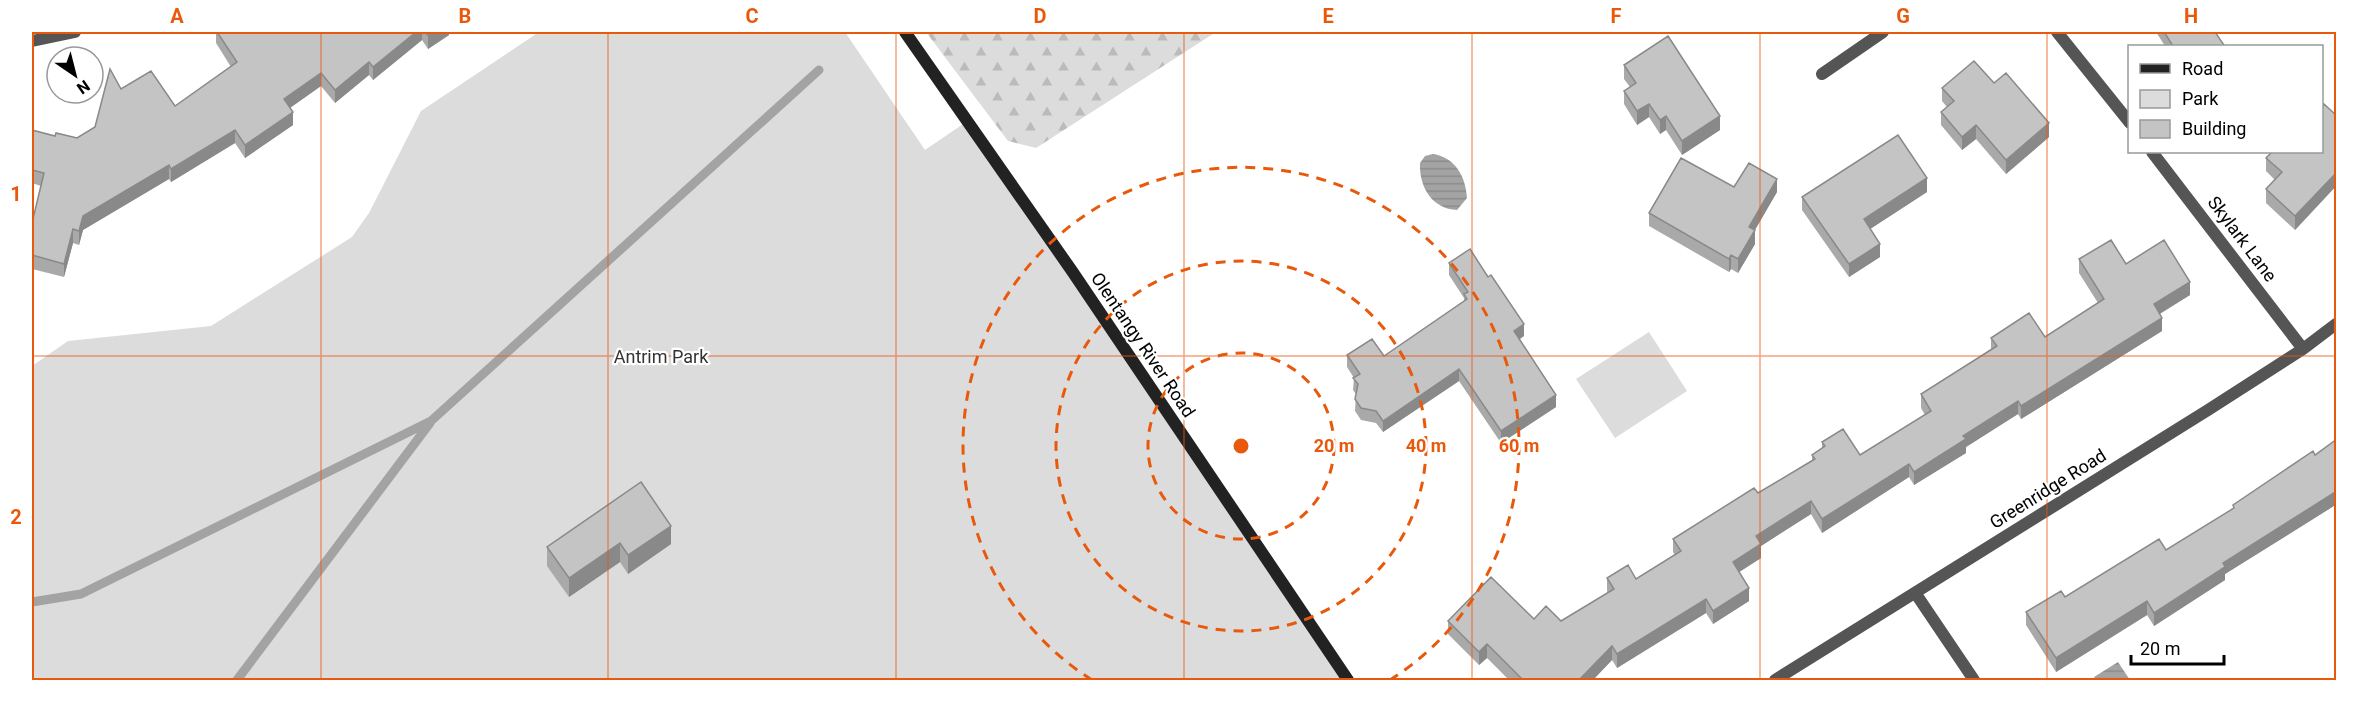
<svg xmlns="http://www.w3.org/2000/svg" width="2368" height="712" font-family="Roboto,sans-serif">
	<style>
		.forest { fill: url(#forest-firs) }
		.green { fill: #dcdcdc }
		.water { fill: url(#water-rules) }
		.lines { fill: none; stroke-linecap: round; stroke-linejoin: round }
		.stream { stroke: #a3a3a3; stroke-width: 9 }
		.minor { stroke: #555; stroke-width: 12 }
		.secondary { stroke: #222; stroke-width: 12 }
		.wall { fill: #a9a9a9 }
		.shaded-wall { fill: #898989 }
		.building { fill: #c4c4c4; stroke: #898989; stroke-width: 1.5 }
		.grid { fill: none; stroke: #e8590c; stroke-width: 1.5; stroke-opacity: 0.55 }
		.ring { fill: none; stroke: #e8590c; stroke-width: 3; stroke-dasharray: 10 8 }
		.labels { text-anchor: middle; stroke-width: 4.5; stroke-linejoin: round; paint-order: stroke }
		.street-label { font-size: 18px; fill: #000; stroke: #fff }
		.park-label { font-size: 18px; fill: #333; stroke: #fff }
		.centre { fill: #e8590c; stroke: #fff; stroke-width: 3 }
		.ring-label { font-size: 18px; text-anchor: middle; font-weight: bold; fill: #e8590c; stroke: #fff; stroke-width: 4.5; stroke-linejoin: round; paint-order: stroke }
		.neatline { fill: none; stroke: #e8590c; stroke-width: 2 }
		.grid-label { font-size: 20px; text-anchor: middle; font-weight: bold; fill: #e8590c }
	</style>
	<defs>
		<pattern id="forest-firs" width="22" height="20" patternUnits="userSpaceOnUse" patternTransform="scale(1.5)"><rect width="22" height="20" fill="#dcdcdc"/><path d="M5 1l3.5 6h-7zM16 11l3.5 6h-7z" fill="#bbb"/></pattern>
		<pattern id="water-rules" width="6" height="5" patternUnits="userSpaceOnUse" patternTransform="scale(1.5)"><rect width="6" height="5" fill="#a3a3a3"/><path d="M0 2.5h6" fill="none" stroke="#8b8b8b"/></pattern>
	</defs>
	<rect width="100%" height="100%" fill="#fff"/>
	<path class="forest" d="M926 32H1216L1036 148 1008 141Z"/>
	<path class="green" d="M539 32H845L925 150 969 120 1348 680H32V366L68 341 211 326 352 237 369 213 421 111Z
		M1649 332 1687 391 1615 438 1576 379Z"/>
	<path class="water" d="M1433 154C1455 157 1466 177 1467 198L1457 210C1432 209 1419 187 1420 163L1425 156Z
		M2118 662 2130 680H2096L2094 677Z"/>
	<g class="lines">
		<path class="stream" d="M32 602 81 594 431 421 819 70
			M237 680 430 423"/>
		<path class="minor" d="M2057 32 2130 123
			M32 41 75 32
			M1822 74 1883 32
			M2152 152 2303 349
			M1916 594 1974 680
			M1775 680 2208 410 2303 349 2336 324"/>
		<path class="secondary" d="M905 32 1072 271 1348 680"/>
	</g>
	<path class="wall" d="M216 32H449V35L428 49 422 40 373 80 369 75 335 103 321 86 290 108 293 125 245 158 235 143 171 182 169 179 83 230 79 245 73 243 64 277 32 269V223L41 186 32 183V130L55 136 77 138 95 127 121 89 175 106 231 67 216 43Z
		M2156 32H2215L2224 46H2165Z
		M1624 65 1720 130 1682 155 1666 130 1660 134 1649 117 1637 125 1624 104V91L1630 87 1624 79Z
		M1994 83 2049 137 2006 174 1976 139 1962 150 1941 125V112L1947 107 1942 101V88Z
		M2337 116V185L2295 230 2266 203V189L2275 180 2266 171V158Z
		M1734 187 1777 192 1755 230V244L1738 273 1731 269 1729 272 1649 226V213Z
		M1927 192 1870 229 1880 257 1849 277 1802 210V197Z
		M2079 259 2126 264 2190 295 2160 314 2162 331 2021 419 2018 414 1966 447V453L1914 485 1909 477 1822 533 1811 514 1761 546V558L1739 572 1749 601 1713 624 1706 613 1617 668 1612 660 1592 681H1510L1487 658 1479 665 1448 634V621L1534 619 1561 621 1608 593 1607 591V578L1636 579 1675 555 1673 552V539L1758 493 1812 460V455L1822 448V442L1860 455 1925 415 1921 408V394L1991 349V338L2045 337 2098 303 2079 273Z
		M1449 263 1524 336 1520 339 1556 407 1501 443 1459 381 1383 432 1376 423 1361 420 1355 411 1356 394 1353 390 1354 378 1347 367V355L1384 356 1464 301V298L1449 275Z
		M2337 439V504L2225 574V580L2154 626 2147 615 2056 672 2026 625V612L2065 597 2166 550 2233 509V505L2315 455Z
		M641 482 671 544 628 574 620 562 569 597 547 566V547Z"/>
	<path class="shaded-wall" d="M416 32H422V40L373 80V67Z
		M434 32H449V35L428 49V35Z
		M369 62V75L335 103V90Z
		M321 73V86L284 112V99Z
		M1649 104V117L1637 125V111Z
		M293 112V125L245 158V145Z
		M1666 116V130L1660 134V120Z
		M1720 116V130L1682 155V141Z
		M2049 123V137L2006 174V160Z
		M1976 125V139L1962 150V137Z
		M235 130V143L171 182V169Z
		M169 165V179L83 230 79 245V231L83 216Z
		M2337 172V185L2295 230V216Z
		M1927 178V192L1864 233V219Z
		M1777 179V192L1749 240V227Z
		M73 229V243L64 277V264Z
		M1755 230V244L1738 273V259Z
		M1880 244V257L1849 277V264Z
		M1731 255V269L1729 272V259Z
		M2190 282V295L2154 317V304Z
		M2162 318V331L2021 419V406Z
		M1524 324V336L1514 342V331Z
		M1459 369V381L1383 432V421Z
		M1556 395V407L1501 443V431Z
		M2018 401V414L1966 447V453L1914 485V472L1963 436Z
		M1909 464V477L1822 533V519Z
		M2337 491V504L2225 574V580L2154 626V613L2223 563Z
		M1811 501V514L1761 546V558L1733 576V562L1756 536Z
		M671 526V544L628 574V555Z
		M620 543V562L569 597V578Z
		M1749 588V601L1713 624V611Z
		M1706 599V613L1617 668V654Z
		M2147 601V615L2056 672V658Z
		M1487 644V658L1479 665V652Z
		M1612 646V660L1592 681H1578Z"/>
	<path class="building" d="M217 32H416L373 67 369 62 335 90 321 73 284 99 293 112 245 145 235 130 171 169 169 165 83 216 79 231 73 229 64 264 32 255V223L44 173 32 170V130L55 136 56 133 77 138 95 127 110 69 121 89 151 71 175 106 237 62Z
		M425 32H434L428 35Z
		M2164 32H2215L2224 45 2221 46H2173Z
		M1668 36 1720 116 1682 141 1666 116 1660 120 1649 104 1637 111 1624 91 1636 83 1624 65Z
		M1974 61 1994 83 2006 73 2049 123 2006 160 1976 125 1962 137 1941 112 1954 101 1942 88Z
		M2324 104 2337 116V172L2295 216 2266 189 2282 172 2266 158 2272 152H2322V107Z
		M1898 135 1927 178 1864 219 1880 244 1849 264 1802 197Z
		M1681 158 1734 187 1749 163 1777 179 1749 227 1755 230 1738 259 1731 255 1729 259 1649 213Z
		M2111 240 2126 264 2164 240 2190 282 2154 304 2162 318 2021 406 2018 401 1963 436 1966 439 1914 472 1909 464 1822 519 1811 501 1756 536 1761 544 1733 562 1749 588 1713 611 1706 599 1617 654 1612 646 1578 681H1524L1487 644 1479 652 1448 621 1491 577 1534 619 1546 606 1561 621 1614 589 1607 578 1628 565 1636 579 1681 551 1673 539 1754 488 1758 493 1815 459 1812 455 1825 446 1822 442 1843 429 1860 455 1931 411 1921 394 1997 346 1991 338 2029 313 2045 337 2104 299 2079 259Z
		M1470 249 1488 277 1491 275 1524 324 1514 331 1556 395 1501 431 1459 369 1383 421 1376 411 1361 408 1355 399 1358 384 1353 378 1360 374 1347 355 1372 339 1384 356 1467 299 1464 294 1468 292 1449 263Z
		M2337 439V491L2223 563 2225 567 2154 613 2147 601 2056 658 2026 612 2061 591 2065 597 2159 539 2166 550 2234 508 2233 505 2313 451 2315 455Z
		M641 482 671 526 628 555 620 543 569 578 547 547Z"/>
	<path class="grid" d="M321 32V680M608 32V680M896 32V680M1184 32V680M1472 32V680M1760 32V680M2047 32V680M32 356H2336"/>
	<g class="ring">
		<circle cx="1241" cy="446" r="93"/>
		<circle cx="1241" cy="446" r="185"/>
		<path d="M1092 680A278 278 0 1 1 1390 680"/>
	</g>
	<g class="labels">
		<g class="street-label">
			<text transform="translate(2242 239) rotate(53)" y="6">Skylark Lane</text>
			<text transform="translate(1143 345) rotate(56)" y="6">Olentangy River Road</text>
			<text transform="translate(2048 489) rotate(-32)" y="6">Greenridge Road</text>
		</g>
		<g class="park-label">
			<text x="661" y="363">Antrim Park</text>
		</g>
	</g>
	<circle cx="1241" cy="446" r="9" class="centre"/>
	<g class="ring-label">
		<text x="1334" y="452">20 m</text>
		<text x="1426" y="452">40 m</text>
		<text x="1519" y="452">60 m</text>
	</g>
	<rect width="2368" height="712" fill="none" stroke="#ffffff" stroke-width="66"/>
	<rect x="2128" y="45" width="195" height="108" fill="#ffffff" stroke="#999999" stroke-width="1.5"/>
	<rect x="2140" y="64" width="30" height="9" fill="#222222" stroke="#999999" stroke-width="1.5"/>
	<text x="2182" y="75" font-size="18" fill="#000000">Road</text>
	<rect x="2140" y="90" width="30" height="18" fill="#dcdcdc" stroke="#999999" stroke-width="1.5"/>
	<text x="2182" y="105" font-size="18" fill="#000000">Park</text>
	<rect x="2140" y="120" width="30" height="18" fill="#c4c4c4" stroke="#999999" stroke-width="1.5"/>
	<text x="2182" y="135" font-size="18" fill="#000000">Building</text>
	<g transform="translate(75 75) rotate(145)"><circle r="28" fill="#ffffff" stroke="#999999" stroke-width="1.5"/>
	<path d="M0-4.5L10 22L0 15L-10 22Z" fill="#000000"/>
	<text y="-9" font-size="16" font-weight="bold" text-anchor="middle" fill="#000000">N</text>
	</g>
	<path d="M2131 655v9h93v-9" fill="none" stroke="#000000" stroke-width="3"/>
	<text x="2140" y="655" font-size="18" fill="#000000" stroke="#ffffff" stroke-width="4.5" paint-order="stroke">20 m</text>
	<rect x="33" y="33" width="2302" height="646" class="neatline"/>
	<g class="grid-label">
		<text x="177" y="23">A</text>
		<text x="465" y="23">B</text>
		<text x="752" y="23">C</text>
		<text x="1040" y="23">D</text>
		<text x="1328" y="23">E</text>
		<text x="1616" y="23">F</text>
		<text x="1903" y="23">G</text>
		<text x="2191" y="23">H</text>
		<text x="16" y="201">1</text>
		<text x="16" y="524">2</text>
	</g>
</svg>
